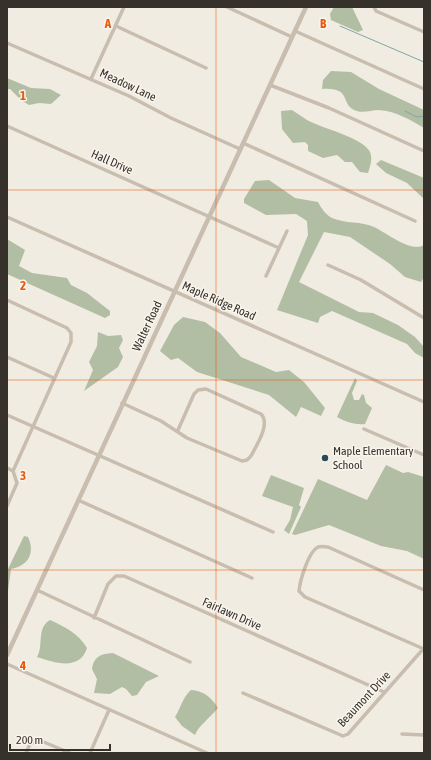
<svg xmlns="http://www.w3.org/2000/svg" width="431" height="760" font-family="'Asap Condensed',sans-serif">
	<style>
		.green { fill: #b1bea3 }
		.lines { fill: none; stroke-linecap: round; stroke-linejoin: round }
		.stream { stroke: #83a3ab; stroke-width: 1 }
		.minor { stroke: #c8bdae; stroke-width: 3.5 }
		.tertiary { stroke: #c8bdae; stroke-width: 4.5 }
		.grid { fill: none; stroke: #e8590c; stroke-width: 1; stroke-opacity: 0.55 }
		.poi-dot { fill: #264b54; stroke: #f9f5ed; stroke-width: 1.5 }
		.labels { text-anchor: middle; stroke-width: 3; stroke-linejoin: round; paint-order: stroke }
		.street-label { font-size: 12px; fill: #37312c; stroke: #f9f5ed }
		.poi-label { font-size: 12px; fill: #37312c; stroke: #f9f5ed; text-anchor: start }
		.grid-label { font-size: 13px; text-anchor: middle; font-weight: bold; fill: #e8590c; stroke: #f9f5ed; stroke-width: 3; stroke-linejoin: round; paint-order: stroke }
	</style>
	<rect width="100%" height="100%" fill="#f1ece1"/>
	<path class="green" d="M334 7H352L363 30 358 32 331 20 330 14Z
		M331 71 351 72 379 89 424 110V128C411 120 395 111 379 110 370 110 363 114 354 110 340 103 352 87 322 89L323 80Z
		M7 78 31 88 50 89 61 95 51 104 39 103 29 105 21 100 10 89H7Z
		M292 110C297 113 302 117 307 120 321 128 364 138 370 152 373 159 370 166 368 173L360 172 352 162H345L337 155 323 158 308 151V145L305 142 293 143 282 129 281 111Z
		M381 160 424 178V199L407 183 386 173 376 164Z
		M269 180 295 198 318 202C322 209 325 214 332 218 345 224 362 221 374 227 387 233 411 253 424 245V277L421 282 405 277 390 264 350 237 324 232 299 282 359 312 373 313 398 325 415 337 424 347V358L415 353 407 344 332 311 320 317 318 323 277 310 308 235 307 221 296 214 266 215 244 203V199L255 181Z
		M7 239 25 250 19 266 32 273 67 278 71 285 87 293 110 311V315L105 318 7 274Z
		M183 317 205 322 220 333 241 357 276 372 289 370 304 382 325 408 321 416 301 407 296 417 269 395 197 372 178 358 171 360 160 351 174 325Z
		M98 332 108 336 121 335 123 340 119 348 123 357 118 367 84 391 93 370 89 362 97 346Z
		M355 378 357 381 352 393 354 400H359L362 394 364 395 366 403 372 408 365 424C355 425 346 422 337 417Z
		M386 465 403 473 408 472 424 477V559L407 551 381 546 329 525 295 535 292 534 318 479 367 500Z
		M271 475 304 488 299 505 301 507 289 534 284 530 290 520 293 507 262 496Z
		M24 536 28 537C36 554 27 566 11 569L7 598V571Z
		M50 620C65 627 78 633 87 648 80 671 55 663 37 657 44 646 36 628 50 620Z
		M113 653 159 676 146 682 137 695 132 696 126 689 122 687 110 694 94 693 97 679 92 669C94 656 101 654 113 653Z
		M191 690C204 691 211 697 218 708 211 717 199 725 195 735L182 726 175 717C181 708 182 698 191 690Z"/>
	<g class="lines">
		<path class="stream" d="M340 26 424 62
			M405 111 417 117 424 116"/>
		<path class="minor" d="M227 7 292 37
			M374 7 376 11 424 32
			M116 26 206 68
			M295 31 424 89
			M7 43 129 96 171 118 240 149
			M91 79 124 7
			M270 85 329 108 424 151
			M7 126 279 248
			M243 143 415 221
			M7 217 424 402
			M328 265 361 280 424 318
			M266 276 287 231
			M7 300 67 328 71 333V342L13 471 17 483 7 506
			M7 357 54 378
			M122 403 161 421 187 438 242 461 247 460 251 456C256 446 271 424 261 414L206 389 198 390 194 394 178 430
			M7 415 273 532
			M364 429 424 455
			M7 468 13 471
			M78 500 252 578
			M37 590 190 662
			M424 590 328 547C325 547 321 546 318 547 308 552 300 581 299 591L305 597 424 649
			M94 618 108 584 116 576H124L384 692
			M7 664 207 753
			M243 693 343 736 348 734 424 648
			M402 734 424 735
			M26 753 30 744 39 740 70 753
			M90 753 109 710"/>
		<path class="tertiary" d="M7 655 306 7"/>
	</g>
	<path class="grid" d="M216 7V753M7 190H424M7 380H424M7 570H424"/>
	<circle class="poi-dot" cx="325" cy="458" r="4"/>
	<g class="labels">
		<g class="street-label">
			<text transform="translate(128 85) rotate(25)" y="4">Meadow Lane</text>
			<text transform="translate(112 162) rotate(24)" y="4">Hall Drive</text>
			<text transform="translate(219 301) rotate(24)" y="4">Maple Ridge Road</text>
			<text transform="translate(147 326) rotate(-65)" y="4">Walter Road</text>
			<text transform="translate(232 614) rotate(24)" y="4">Fairlawn Drive</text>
			<text transform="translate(364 699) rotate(-47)" y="4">Beaumont Drive</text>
		</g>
		<g class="poi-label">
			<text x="333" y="455">Maple Elementary<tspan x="333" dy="14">School</tspan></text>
		</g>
	</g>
	<g class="grid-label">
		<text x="108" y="28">A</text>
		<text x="323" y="28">B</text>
		<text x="23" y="100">1</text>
		<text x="23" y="290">2</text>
		<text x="23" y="480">3</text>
		<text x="23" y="670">4</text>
	</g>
	<rect width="431" height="760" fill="none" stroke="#37312c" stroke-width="16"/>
	<path d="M10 744v6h100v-6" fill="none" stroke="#37312c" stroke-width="2"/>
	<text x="16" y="744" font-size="12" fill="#37312c" stroke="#f9f5ed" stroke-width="3" paint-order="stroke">200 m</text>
</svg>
